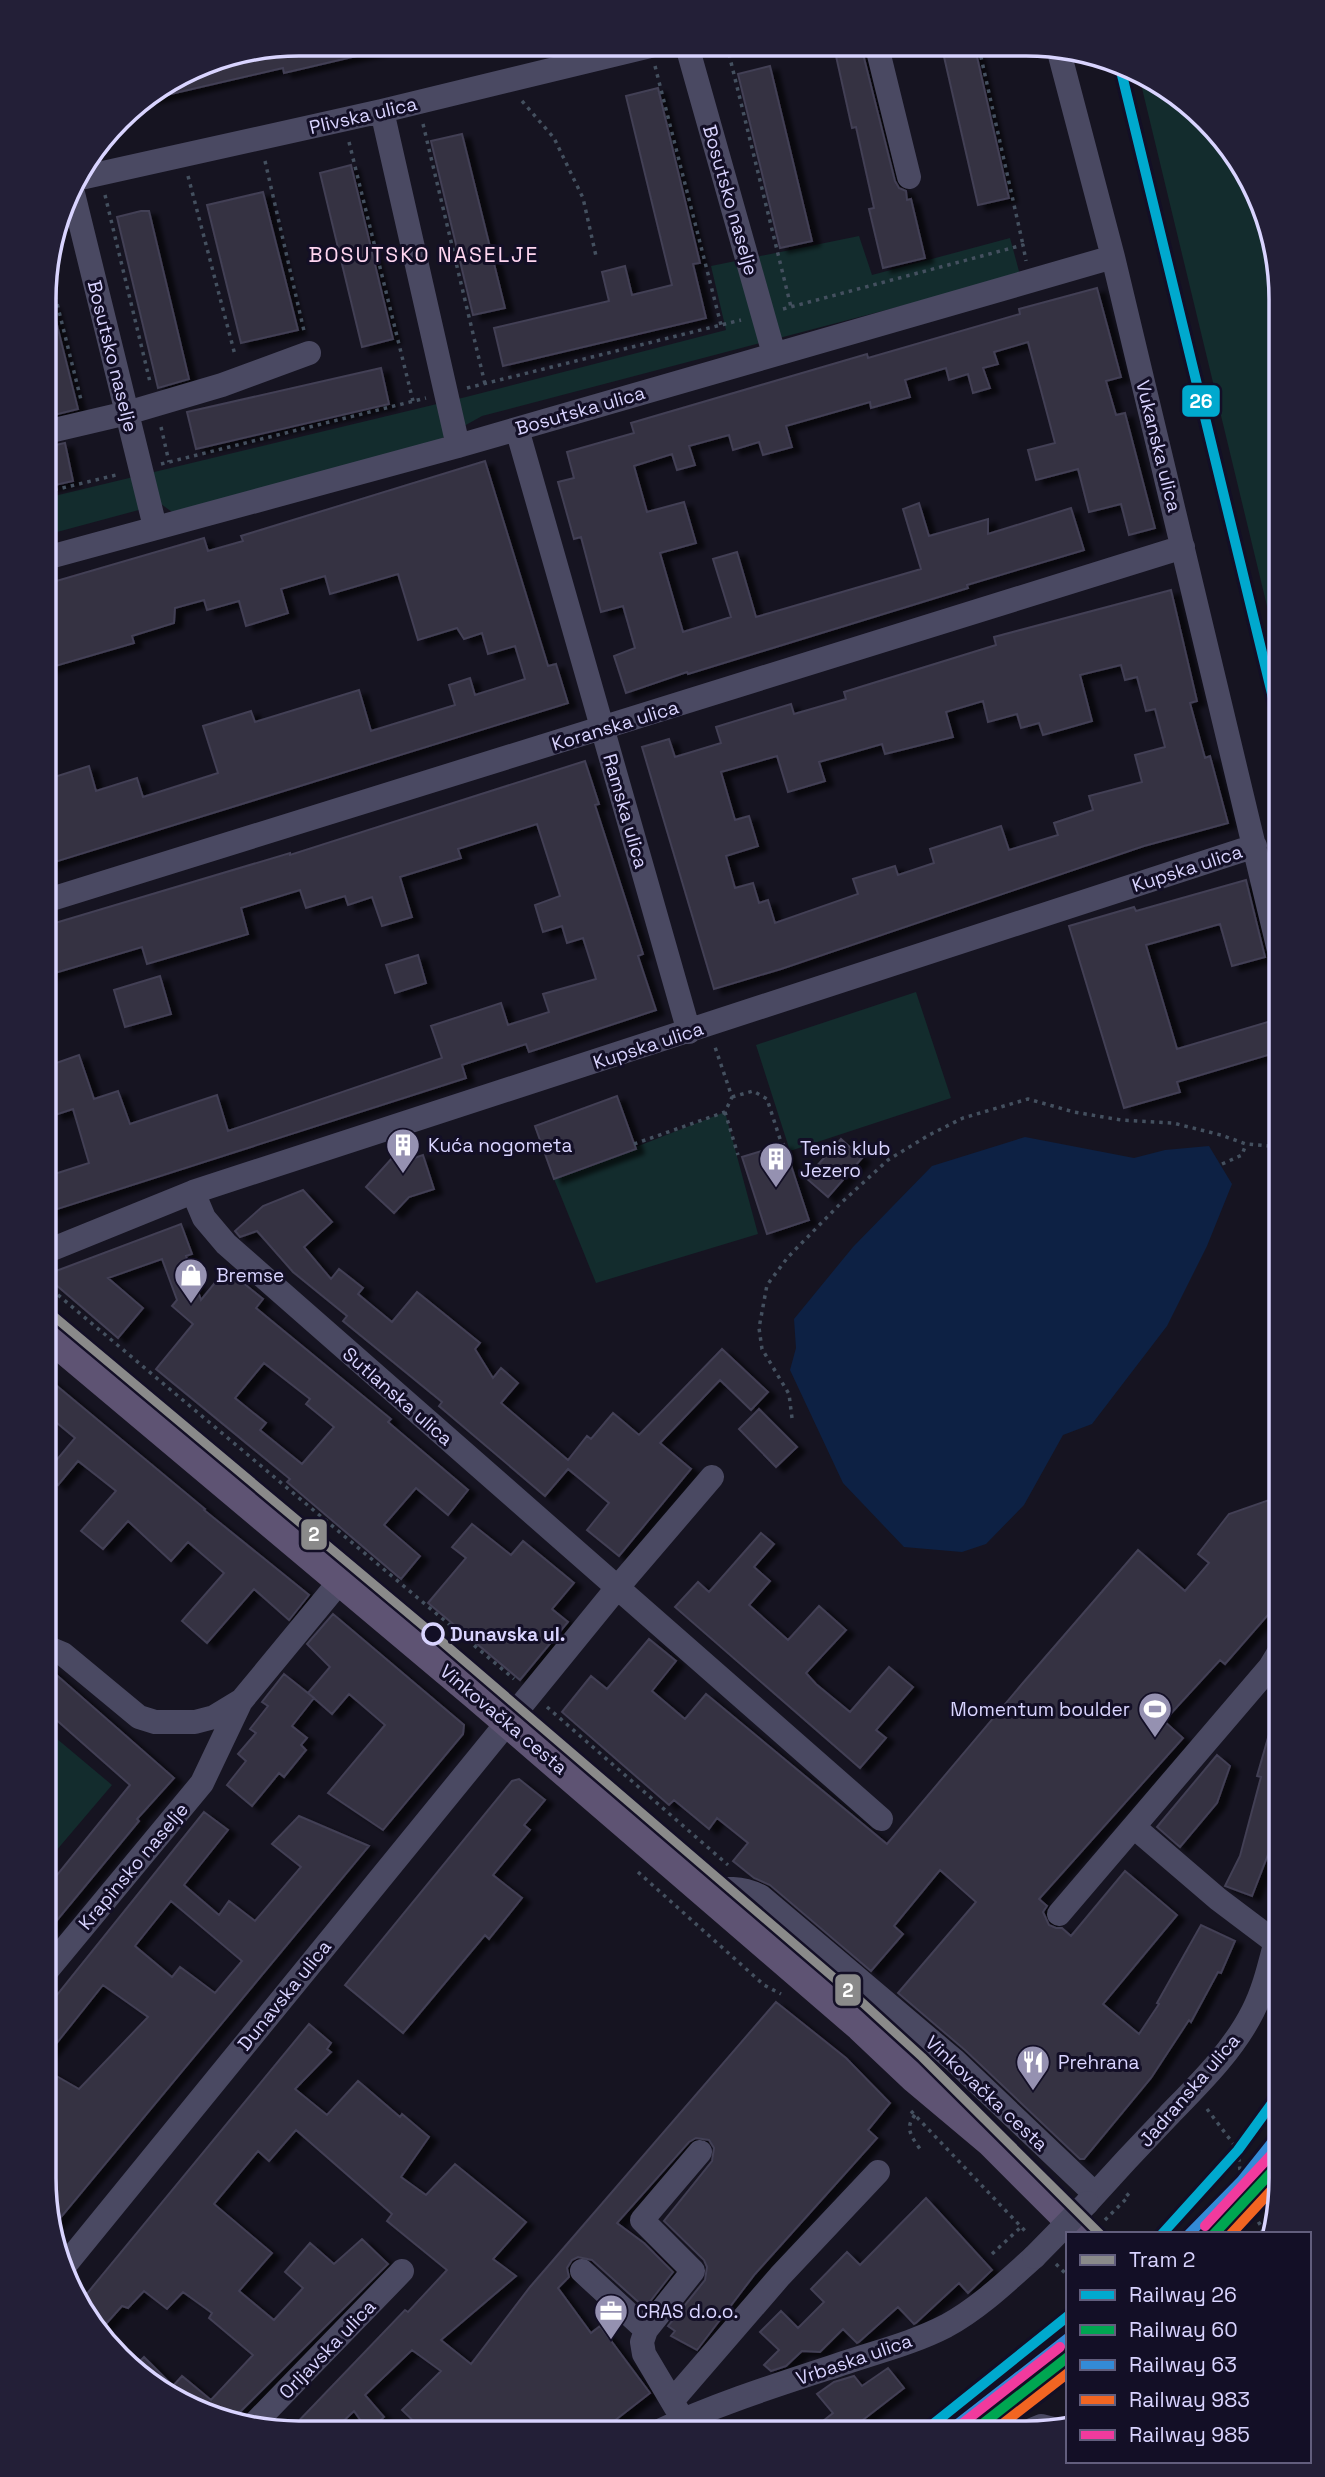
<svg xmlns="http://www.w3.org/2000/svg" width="1325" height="2477" font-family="'Space Grotesk',sans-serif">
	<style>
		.green { fill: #132c2d }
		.water { fill: #0d2144 }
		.building { fill: #343243; stroke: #433f54; stroke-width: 2; fill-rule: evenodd; filter: url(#shadow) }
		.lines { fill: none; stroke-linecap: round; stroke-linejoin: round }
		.path { stroke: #44505f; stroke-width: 3.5; stroke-dasharray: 3.5 5; stroke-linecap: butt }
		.minor { stroke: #4a4962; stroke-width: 24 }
		.major { stroke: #5e5373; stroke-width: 32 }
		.minor-bridge { stroke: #4a4962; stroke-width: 24 }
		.rail-1-casing { stroke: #130f26; stroke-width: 16 }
		.rail-2-casing { stroke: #130f26; stroke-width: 16 }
		.rail-3-casing { stroke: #130f26; stroke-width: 16 }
		.rail-4-casing { stroke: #130f26; stroke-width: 16 }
		.rail-5-casing { stroke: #130f26; stroke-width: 16 }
		.rail-1 { stroke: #00a9ce; stroke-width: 10 }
		.rail-2 { stroke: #00a651; stroke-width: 10 }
		.rail-3 { stroke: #338bd7; stroke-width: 10 }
		.rail-4 { stroke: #f26522; stroke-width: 10 }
		.rail-5 { stroke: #f13a9d; stroke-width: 10 }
		.tram-1-casing { stroke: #130f26; stroke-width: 14 }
		.tram-1 { stroke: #8a8a8a; stroke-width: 9 }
		.stop-dot { fill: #130f26; stroke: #d9d4ff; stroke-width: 3.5 }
		.labels { text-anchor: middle; stroke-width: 6; stroke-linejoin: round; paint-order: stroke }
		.street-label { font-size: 19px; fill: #d9d4ff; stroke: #130f26 }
		.poi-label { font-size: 19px; fill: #d9d4ff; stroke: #130f26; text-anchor: start }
		.stop-label { font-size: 19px; font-weight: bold; fill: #d9d4ff; stroke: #130f26; text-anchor: start }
		.neighbourhood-label { font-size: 21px; letter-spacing: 2px; fill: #ffd6f0; stroke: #130f26 }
		.rim { fill: none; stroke: #d9d4ff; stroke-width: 3.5 }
		.line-badge { stroke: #130f26; stroke-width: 2.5 }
		.badge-label { font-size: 19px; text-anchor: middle; font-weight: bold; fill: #fff }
	</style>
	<defs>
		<filter id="shadow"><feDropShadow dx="8" dy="4.5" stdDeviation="2" flood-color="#0009"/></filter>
	</defs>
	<rect width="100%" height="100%" fill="#161421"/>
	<path class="green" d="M1140 80 1194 107 1268 216 1281 299V664Z
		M859 236 872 275 1010 238 1020 275 482 416 437 441 172 512 161 504 46 535V498L466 397 726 330 711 266Z
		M916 992 951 1098 790 1151 756 1045Z
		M725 1112 758 1234 596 1283 554 1179Z
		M44 1728 112 1785 44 1865Z"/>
	<path class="water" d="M1025 1137 1134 1158 1165 1150 1209 1146 1232 1184 1207 1246 1167 1326 1092 1424 1063 1435 1024 1505 986 1544 962 1552 904 1547 843 1483 790 1370 796 1348 794 1319 853 1247 932 1166Z"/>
	<path class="building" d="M299 44H377L378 51 284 73 283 68 149 99 148 96 201 63Z
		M942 48H975L1009 198 978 205Z
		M862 50 895 181 899 188 906 191 907 200 911 199 925 258 883 268 869 209 874 208 856 127 852 128 836 56Z
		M770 66 812 241 780 248 738 74Z
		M658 88 700 263 693 264 706 318 503 366 494 328 609 301 602 272 625 266 632 295 672 285 626 96Z
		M462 134 505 308 473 315 431 141Z
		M351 165 393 339 362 347 320 173Z
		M263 192 298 330 241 343 207 205Z
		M141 211H149L189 379 158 388 117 217Z
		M1097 288 1121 377 1106 381 1116 415 1125 413 1155 528 1129 535 1121 504 1089 512 1078 469 1036 480 1028 450 1055 443 1028 342 994 352 998 364 983 368 990 388 973 393 968 374 949 380 946 368 905 380 910 397 871 408 870 402 786 426 792 447 763 455 759 442 733 450 729 435 689 446 695 465 677 470 672 454 634 466 647 512 684 502 696 543 660 553 683 632 731 617 713 559 737 552 756 617 921 569 903 509 919 503 929 536 988 519V534L1071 508 1084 550 967 585 968 588 688 674 687 672 626 693 614 656 635 648 623 606 601 612 581 537 574 539 558 482 574 478 567 452 634 433 631 423 867 354 868 358 1020 314 1019 309Z
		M52 305 78 409 46 417V306Z
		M381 368 389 404 196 449 187 412Z
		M65 443 73 481 46 487V447Z
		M485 461 548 666 556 664 568 703 45 865V780L89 766 96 791 137 778 143 797 218 773 203 726 251 711 255 722 359 690 371 731 455 705 449 685 470 678 475 695 525 679 515 646 488 654 482 633 464 639 457 628 418 640 398 574 330 594 325 576 281 589 288 613 246 626 239 601 207 610 204 600 175 608 174 623 132 636 134 643 45 669 46 584 204 538 208 551 243 541 241 536Z
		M1171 590 1197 701 1190 703 1205 758 1210 756 1228 823 1144 846 781 969 714 989 642 747 669 739 675 757 721 743 716 727 791 704 794 714 846 699 844 692 996 645 994 637ZM1121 665 1125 680 1137 677 1146 711 1155 709 1165 747 1135 755 1142 782 1089 796 1093 810 1054 823 1058 835 1009 850 1001 826 930 849 934 863 898 875 895 866 853 879 858 894 775 923 768 900 759 903 753 883 735 888 726 856 758 846 749 816 735 820 721 772 777 756 788 792 825 781 819 762 882 744 885 754 953 737 946 712 983 701 988 722 1017 714 1021 728 1039 723 1043 735 1092 721 1080 675Z
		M585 761 599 804 595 805 643 954 638 956 656 1010 529 1052 526 1044 462 1065 466 1078 45 1213V1177L89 1163 73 1109 55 1115 45 1085V1067L79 1055 94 1099 118 1091 130 1124 217 1095 228 1131 442 1058 431 1026 501 1003 508 1025 549 1012 543 994 596 979 583 938 567 943 562 926 543 932 535 905 560 896 537 824 458 849 461 858 400 877 412 917 382 926 372 897 348 905 345 896 306 908 300 890 241 908 248 934 147 964 142 947 45 976V926L290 853V855Z
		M1246 880 1265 957 1232 966 1220 924 1146 945 1177 1049 1281 1018V1051L1177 1082 1180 1092 1124 1108 1069 926 1134 907 1136 911Z
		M418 955 426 983 395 993 386 965Z
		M160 976 171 1014 125 1027 114 990Z
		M617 1096 636 1149 554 1179 535 1126Z
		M841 1139 862 1158 828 1197 806 1178Z
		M784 1144 809 1220 767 1234 742 1157Z
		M423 1155 434 1189 409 1197 394 1213 366 1187 393 1157 399 1163Z
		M303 1190 332 1222 304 1247 331 1279 339 1269 363 1288 358 1294 392 1322 417 1292 480 1343 475 1349 493 1378 501 1368 518 1383 501 1403 568 1460 587 1436 591 1439 613 1413 639 1435 722 1349 768 1392 751 1410 720 1380 660 1443 691 1469 619 1556 587 1530 609 1503 568 1469 545 1496 439 1406 442 1402 343 1321 347 1316 293 1272 257 1231 240 1237 235 1231 263 1206Z
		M181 1224 192 1254 186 1256 201 1300 226 1269 263 1299 256 1308 391 1419 388 1422 468 1490 448 1515 416 1488 384 1525 420 1556 401 1579 287 1482 290 1479 156 1369 193 1324 172 1306 177 1300 162 1259 108 1278 143 1308 118 1338 55 1284 56 1271ZM264 1363 310 1399 306 1404 334 1427 302 1464 260 1430 266 1423 235 1398Z
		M45 1376 205 1509 204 1510 309 1595 289 1620 254 1589 207 1643 182 1621 224 1573 188 1542 171 1561 128 1521 103 1549 81 1531 116 1491 78 1461 58 1485 45 1474 75 1438 45 1413Z
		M759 1409 797 1447 776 1467 739 1429Z
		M1269 1500 1281 1509V1600L1225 1664 1220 1660 1164 1721 1183 1738 1039 1899 1047 1906 1043 1912 1049 1925 1056 1928H1062L1071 1936 1125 1871 1177 1915 1103 2004 1139 2034 1159 2004 1157 2003 1201 1925 1235 1941 1221 1973 1218 1972 1191 2022 1189 2020 1151 2078 1084 2159H1080L965 2050 898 1993 976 1902 940 1870 894 1926 903 1934 871 1971 770 1885 754 1878 733 1861 748 1843 717 1818 709 1829 674 1800 669 1805 562 1712 591 1676 607 1689 649 1639 676 1661 652 1691 685 1719 706 1694 887 1844 1022 1684 1138 1550 1185 1591 1209 1563 1198 1554 1229 1514Z
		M472 1524 511 1555 523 1541 574 1583 552 1609 568 1622 520 1680 428 1603 466 1558 452 1547Z
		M761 1533 774 1544 754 1567 770 1581 749 1605 788 1640 819 1606 846 1630 806 1673 816 1684 850 1712 889 1667 913 1687 876 1730 886 1738 860 1768 675 1607 698 1582 709 1592Z
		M333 1614 464 1725 463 1734 383 1830 328 1793 385 1725 349 1694 332 1714 308 1693 330 1667 307 1644Z
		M44 1664 174 1778 137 1819 139 1821 44 1936V1891L130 1785 44 1709Z
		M284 1674 314 1698 292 1726 307 1738 301 1745 306 1750 284 1777 279 1773 252 1806 227 1785 246 1761 238 1754 256 1733 250 1729 268 1706 262 1702Z
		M1276 1710H1281V1824L1276 1840 1274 1839 1252 1896 1225 1886 1240 1856 1261 1777 1257 1776Z
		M1217 1755 1230 1766 1217 1803 1180 1847 1157 1827Z
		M519 1779 545 1800 524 1825 530 1830 493 1875 522 1898 489 1939 485 1935 403 2033 345 1985 512 1781Z
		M204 1812 228 1830 184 1885 219 1915 229 1901 255 1921 301 1867 272 1844 299 1816 369 1846 52 2228 44 2181 55 2168 44 2159V2069L79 2089 148 2017 103 1985 44 2059V2011ZM171 1901 242 1961 215 1993 180 1967 172 1977 135 1946Z
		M776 2002 846 2058 890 2103 868 2130 877 2138 755 2274 697 2350 671 2336 675 2331 668 2326 705 2280 707 2267 704 2260 664 2221 712 2161 714 2148 709 2140 696 2138 689 2142 617 2223 644 2243 673 2272 645 2308 592 2260 578 2257 572 2260 567 2268 569 2277 558 2288 591 2333 600 2326 650 2393 600 2432 424 2431 402 2410 441 2371 412 2350 365 2395 384 2417 368 2431 354 2411 333 2431H289L405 2310 408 2312 447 2270 387 2221 392 2214 296 2130 269 2161 258 2151 214 2204 272 2253 239 2291 274 2320 303 2288 285 2272 310 2243 334 2264 362 2239 388 2264 234 2418 143 2380 132 2369 144 2357 173 2386 182 2376 211 2400 253 2355 209 2318 212 2313 183 2292 167 2309 144 2291 128 2308 122 2306 97 2334 80 2302 309 2024 331 2043 327 2049 331 2052 295 2089 327 2115 358 2081 400 2117 402 2114 429 2137 401 2177 426 2195 455 2164 526 2222 493 2259 516 2276 441 2340 471 2364 530 2287Z
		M926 2198 992 2270 968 2293 959 2283 916 2323 914 2324 898 2307 859 2342 857 2343 843 2329 820 2352 802 2351 786 2366 771 2371 764 2365 779 2350 760 2332 781 2311 798 2328 824 2302 811 2289 847 2252 860 2265Z
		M888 2368 904 2388 846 2433H808L833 2413 817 2394 834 2382 854 2376 862 2386Z"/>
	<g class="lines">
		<path class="path" d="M727 46 791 307
			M979 48 1023 245
			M655 66 721 325
			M522 101 554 138 583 198 596 256
			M423 124 485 384
			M349 142 413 401
			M265 161 304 331
			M188 176 235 355
			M105 195 150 382
			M47 263 81 400
			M783 309 1023 245 1026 261
			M467 388 741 320
			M161 427 169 462
			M161 464 426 398
			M46 492 120 474
			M732 1097 753 1091 767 1099 781 1142
			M725 1112 738 1155
			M634 1144 725 1112 732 1097 715 1047
			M1222 1164 1242 1155 1246 1144
			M45 1284 514 1679
			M792 1418 789 1394 762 1349 759 1328 767 1285 788 1257 841 1203 888 1160 929 1135 963 1118 1028 1099 1074 1112 1121 1120 1173 1123 1221 1135 1246 1144 1281 1147
			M547 1707 728 1865
			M638 1872 764 1985 781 1994
			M1207 2109 1238 2150 1241 2181 1246 2202 1261 2226 1263 2234
			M911 2111 1027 2233
			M915 2115C904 2128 912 2137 920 2149
			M1105 2220 1129 2196 1126 2193
			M992 2254 1021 2227
			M1056 2264 1068 2276"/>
		<path class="minor" d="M687 46 774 354
			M877 47 909 177
			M1058 48 1113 257 1281 959
			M382 111 458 446
			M76 179 382 111 650 46
			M71 185 155 527
			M517 429 689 1032
			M46 432 127 413 222 385 309 353
			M46 558 458 446 1113 257
			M45 901 1183 547
			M193 1192 204 1218 226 1244 881 1819
			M45 1252 193 1192 1255 846
			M44 1646 63 1654 139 1717 155 1722H195L214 1717 242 1700 341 1580
			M1134 1827 1218 1899 1275 1942
			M706 1891C725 1888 741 1887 760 1896L955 2061 1095 2194
			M1059 1914 1270 1667 1281 1649
			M44 1974 202 1783 241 1701
			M1087 2203C1114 2173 1141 2144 1168 2116 1199 2084 1233 2051 1253 2011 1267 1984 1272 1952 1281 1923
			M62 2269 617 1588 712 1477
			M582 2271 646 2330 642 2342 644 2354 679 2413
			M646 2330 693 2271 642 2220 700 2152
			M672 2401 780 2276 878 2172
			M252 2426 402 2271
			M657 2432C718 2403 783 2383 847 2362 880 2351 915 2342 946 2326 979 2308 1007 2281 1034 2257
			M1024 2433 1041 2426 1053 2429"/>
		<path class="major" d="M45 1332 477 1695 861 2026 916 2078 991 2141 1084 2234"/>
		<path class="minor-bridge" d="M1034 2257 1087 2203"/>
		<g class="rail-1-casing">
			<path id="rail-1" d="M1121 71 1281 731
				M1162 2234 1238 2150 1281 2091
				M922 2433 1068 2316"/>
		</g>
		<g class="rail-2-casing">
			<path id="rail-2" d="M1214 2234 1281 2162
				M971 2433 1068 2357"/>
		</g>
		<g class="rail-3-casing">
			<path id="rail-3" d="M1189 2234 1241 2181 1281 2131
				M946 2433 1068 2338"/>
		</g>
		<g class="rail-4-casing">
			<path id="rail-4" d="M1231 2234 1281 2180
				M991 2433 1068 2373"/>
		</g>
		<g class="rail-5-casing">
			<path id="rail-5" d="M1205 2226 1272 2154
				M963 2423 1060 2347"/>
		</g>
		<use href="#rail-1" class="rail-1"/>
		<use href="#rail-2" class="rail-2"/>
		<use href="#rail-3" class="rail-3"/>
		<use href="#rail-4" class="rail-4"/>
		<use href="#rail-5" class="rail-5"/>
		<g class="tram-1-casing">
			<path id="tram-1" d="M45 1309 433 1634 854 1995 922 2057 1100 2234"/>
		</g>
		<use href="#tram-1" class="tram-1"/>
	</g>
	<defs>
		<g id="building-pin" transform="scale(1.75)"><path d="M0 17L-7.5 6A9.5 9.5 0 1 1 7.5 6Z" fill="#9591b1" stroke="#130f26"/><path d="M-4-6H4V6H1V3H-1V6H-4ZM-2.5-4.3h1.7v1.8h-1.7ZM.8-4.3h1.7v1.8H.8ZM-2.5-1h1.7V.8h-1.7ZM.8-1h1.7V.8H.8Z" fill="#fff"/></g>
		<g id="shop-pin" transform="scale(1.75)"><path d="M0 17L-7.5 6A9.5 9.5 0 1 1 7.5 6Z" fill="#9591b1" stroke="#130f26"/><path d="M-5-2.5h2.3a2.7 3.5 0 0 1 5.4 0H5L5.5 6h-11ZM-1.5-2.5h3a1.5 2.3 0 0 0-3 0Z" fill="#fff"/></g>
		<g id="stadium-pin" transform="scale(1.75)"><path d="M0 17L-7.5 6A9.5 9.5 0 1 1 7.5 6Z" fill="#9591b1" stroke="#130f26"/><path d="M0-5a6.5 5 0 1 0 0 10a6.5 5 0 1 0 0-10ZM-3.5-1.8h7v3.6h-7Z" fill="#fff"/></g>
		<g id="restaurant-pin" transform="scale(1.75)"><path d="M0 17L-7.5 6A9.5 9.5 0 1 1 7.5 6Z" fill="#9591b1" stroke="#130f26"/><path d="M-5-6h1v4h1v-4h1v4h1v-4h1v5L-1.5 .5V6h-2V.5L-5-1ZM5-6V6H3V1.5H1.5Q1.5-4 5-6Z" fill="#fff"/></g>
		<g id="office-pin" transform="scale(1.75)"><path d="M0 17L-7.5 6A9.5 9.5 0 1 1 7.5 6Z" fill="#9591b1" stroke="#130f26"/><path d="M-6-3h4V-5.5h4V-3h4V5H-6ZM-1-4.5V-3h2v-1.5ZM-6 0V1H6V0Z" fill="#fff"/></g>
	</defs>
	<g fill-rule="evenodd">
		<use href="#building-pin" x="403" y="1145"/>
		<use href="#building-pin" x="776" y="1159"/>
		<use href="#shop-pin" x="191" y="1275"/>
		<use href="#stadium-pin" x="1155" y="1709"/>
		<use href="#restaurant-pin" x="1033" y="2062"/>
		<use href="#office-pin" x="611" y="2311"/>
	</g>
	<circle class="stop-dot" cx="433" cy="1634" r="10"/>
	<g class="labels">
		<g class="street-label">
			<text transform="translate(363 115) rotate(-13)" y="7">Plivska ulica</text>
			<text transform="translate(731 200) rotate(74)" y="7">Bosutsko naselje</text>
			<text transform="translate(113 356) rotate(76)" y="7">Bosutsko naselje</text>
			<text transform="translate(580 410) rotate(-16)" y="7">Bosutska ulica</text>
			<text transform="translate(1159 446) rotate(76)" y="7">Vukanska ulica</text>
			<text transform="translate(615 725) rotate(-17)" y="7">Koranska ulica</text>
			<text transform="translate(626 811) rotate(74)" y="7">Ramska ulica</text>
			<text transform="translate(1187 868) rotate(-18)" y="7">Kupska ulica</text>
			<text transform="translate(648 1045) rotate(-18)" y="7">Kupska ulica</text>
			<text transform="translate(398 1396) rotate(41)" y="7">Sutlanska ulica</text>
			<text transform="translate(504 1719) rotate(40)" y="7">Vinkovačka cesta</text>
			<text transform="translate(133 1866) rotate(-50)" y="7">Krapinsko naselje</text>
			<text transform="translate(284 1995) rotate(-51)" y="7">Dunavska ulica</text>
			<text transform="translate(1189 2090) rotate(-49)" y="7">Jadranska ulica</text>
			<text transform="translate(987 2093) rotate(43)" y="7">Vinkovačka cesta</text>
			<text transform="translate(327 2349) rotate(-46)" y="7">Orljavska ulica</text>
			<text transform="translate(854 2359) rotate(-19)" y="7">Vrbaska ulica</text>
		</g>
		<g class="poi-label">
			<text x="428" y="1152">Kuća nogometa</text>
			<text x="800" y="1155">Tenis klub<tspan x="800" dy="22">Jezero</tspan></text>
			<text x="216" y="1282">Bremse</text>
			<text x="1130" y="1716" text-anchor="end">Momentum boulder</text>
			<text x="1058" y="2069">Prehrana</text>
			<text x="636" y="2318">CRAS d.o.o.</text>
		</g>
		<g class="stop-label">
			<text x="450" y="1641">Dunavska ul.</text>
		</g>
		<g class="neighbourhood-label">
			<text x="424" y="262">BOSUTSKO NASELJE</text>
		</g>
	</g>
	<path d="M0 0H1325V2477H0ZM299 56H1026A243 243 0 0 1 1269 299V2178A243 243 0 0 1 1026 2421H299A243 243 0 0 1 56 2178V299A243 243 0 0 1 299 56Z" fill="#231f37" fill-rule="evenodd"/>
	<path class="rim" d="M299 56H1026A243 243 0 0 1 1269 299V2178A243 243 0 0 1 1026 2421H299A243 243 0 0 1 56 2178V299A243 243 0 0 1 299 56Z"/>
	<g class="line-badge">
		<rect x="1181" y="384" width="40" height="34" rx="7" fill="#00a9ce"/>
		<rect x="300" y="1518" width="28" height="33" rx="7" fill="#8a8a8a"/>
		<rect x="834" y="1973" width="28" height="34" rx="7" fill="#8a8a8a"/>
	</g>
	<g class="badge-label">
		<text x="1201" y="408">26</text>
		<text x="314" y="1541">2</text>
		<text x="848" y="1997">2</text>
	</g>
	<rect x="1066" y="2232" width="245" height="231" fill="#130f26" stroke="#625e7d" stroke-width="2"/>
	<rect x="1080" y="2255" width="35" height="10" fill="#8a8a8a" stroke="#625e7d" stroke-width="2"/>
	<text x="1129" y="2267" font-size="21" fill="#d9d4ff">Tram 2</text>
	<rect x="1080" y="2290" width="35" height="10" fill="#00a9ce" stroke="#625e7d" stroke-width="2"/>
	<text x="1129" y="2302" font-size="21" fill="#d9d4ff">Railway 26</text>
	<rect x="1080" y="2325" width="35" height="10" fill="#00a651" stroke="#625e7d" stroke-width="2"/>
	<text x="1129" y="2337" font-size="21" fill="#d9d4ff">Railway 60</text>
	<rect x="1080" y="2360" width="35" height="10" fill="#338bd7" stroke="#625e7d" stroke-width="2"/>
	<text x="1129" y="2372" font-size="21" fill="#d9d4ff">Railway 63</text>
	<rect x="1080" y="2395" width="35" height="10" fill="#f26522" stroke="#625e7d" stroke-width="2"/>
	<text x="1129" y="2407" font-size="21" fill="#d9d4ff">Railway 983</text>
	<rect x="1080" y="2430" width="35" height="10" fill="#f13a9d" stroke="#625e7d" stroke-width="2"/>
	<text x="1129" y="2442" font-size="21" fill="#d9d4ff">Railway 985</text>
</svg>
